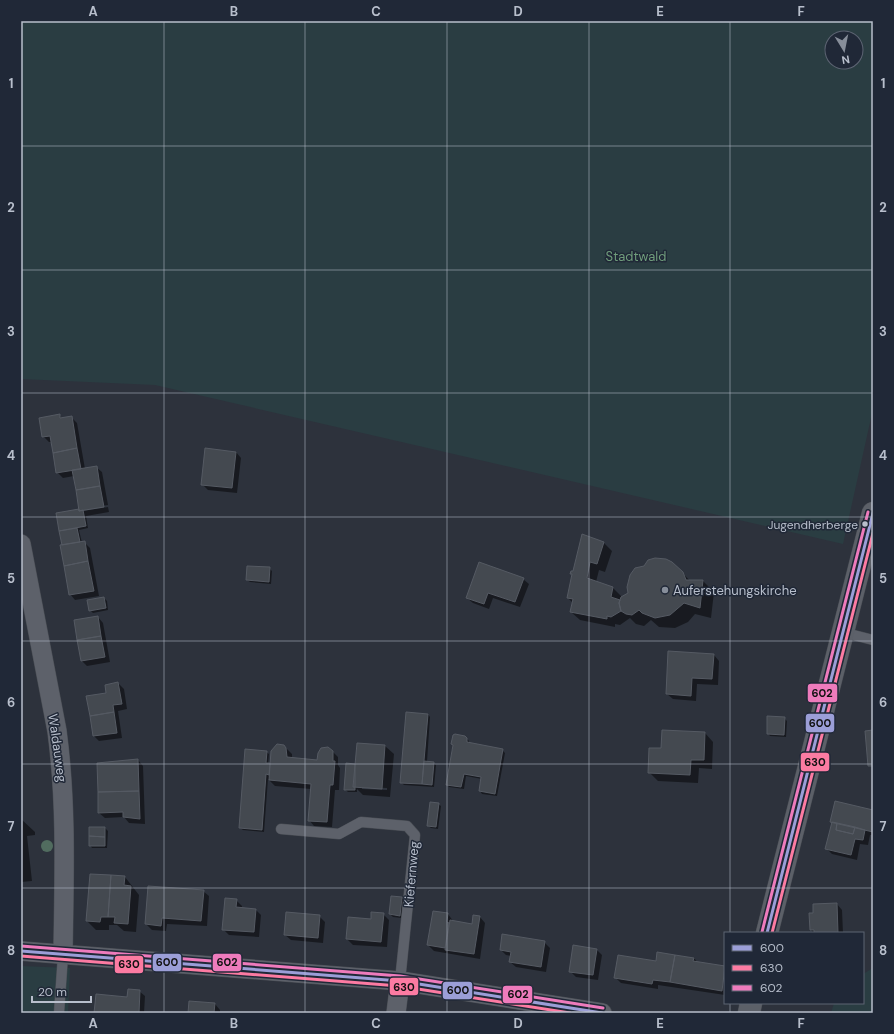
<svg xmlns="http://www.w3.org/2000/svg" width="894" height="1034" font-family="'DM Sans',sans-serif">
	<style>
		.green { fill: #2a3d42; fill-rule: evenodd }
		.shadow { fill: #0007; fill-rule: evenodd }
		.building { fill: #444950; stroke: #555a63 }
		.lines { fill: none; stroke-linecap: round; stroke-linejoin: round }
		.lane-casing { stroke: #494d54; stroke-width: 11 }
		.street-casing { stroke: #494d54; stroke-width: 20 }
		.secondary-casing { stroke: #494d54; stroke-width: 23 }
		.lane { stroke: #5d616a; stroke-width: 10 }
		.street { stroke: #5d616a; stroke-width: 19 }
		.secondary { stroke: #5c6068; stroke-width: 22 }
		.bus-1-casing { stroke: #202837; stroke-width: 6 }
		.bus-2-casing { stroke: #202837; stroke-width: 6 }
		.bus-3-casing { stroke: #202837; stroke-width: 6 }
		.bus-1 { stroke: #9b9ed7; stroke-width: 3 }
		.bus-2 { stroke: #fc7ba2; stroke-width: 3 }
		.bus-3 { stroke: #ee7bbc; stroke-width: 3 }
		.tree { fill: #516c5f }
		.grid { fill: none; stroke: #b8bfcc; stroke-width: 1; stroke-opacity: 0.55 }
		.bus-dot { fill: #b8bfcc; stroke: #202837; stroke-width: 1.5 }
		.poi-dot { fill: #878e9a; stroke: #202837; stroke-width: 1.5 }
		.labels { text-anchor: middle; stroke-width: 3; stroke-linejoin: round; paint-order: stroke }
		.bus-label { font-size: 12px; fill: #b8bfcc; stroke: #202837; text-anchor: end }
		.park-label { font-size: 13px; fill: #6f9c7b; stroke: #202837 }
		.poi-label { font-size: 13px; fill: #b8bfcc; stroke: #202837; text-anchor: start }
		.street-label { font-size: 13px; fill: #b8bfcc; stroke: #202837 }
		.line-badge { stroke: #202837; stroke-width: 1.5 }
		.pale-badge-label { font-size: 11px; text-anchor: middle; font-weight: bold; fill: #111 }
		.neatline { fill: none; stroke: #b8bfcc; stroke-width: 1.5 }
		.grid-label { font-size: 13px; text-anchor: middle; font-weight: bold; fill: #b8bfcc }
	</style>
	<rect width="100%" height="100%" fill="#2d323c"/>
	<path class="green" d="M21 21H873V409L843 544 155 385 21 379ZM832 38H856V62H832Z
		M21 966 70 968 68 1013H21Z
		M873 968V1013H831L834 1003H863V974Z"/>
	<path class="shadow" d="M59 415 63 419 71 417 77 423 85 469 96 467 102 472 108 505 83 509V511L108 507 109 512 86 516 88 528 79 530 82 543 84 542 90 548 99 596 75 600 70 594 57 514 80 511 74 476 63 478 57 472 52 442H49L43 436Z
		M236 452 241 458 237 493 208 490 202 484Z
		M603 542 612 551 605 572 599 570 596 582 613 588 621 596V598L678 568 690 581H703L714 592 711 618 695 614 688 622 675 628 659 627 651 620 644 626 636 624 630 618 620 625 615 624V627L580 620 571 612 573 603 568 598 573 576 571 573H574Z
		M269 568 272 571 271 584 250 582 247 580Z
		M523 579 529 584 520 607 493 598 489 609 473 603 467 598Z
		M104 598 107 601 108 610 93 613 90 610Z
		M98 617 103 623 110 662 87 666 81 660Z
		M668 653 714 655 719 661 718 685 697 684 696 701 673 699 667 694Z
		M118 683 124 689 127 709 118 711 122 738 99 741 94 736 107 694Z
		M428 714 430 717 427 762 433 763 436 765 434 787 404 785 401 782Z
		M784 718 787 721 786 737 770 736 768 733Z
		M705 733 713 742 712 769 699 768 698 783 658 781 649 772 662 749Z
		M454 736 465 737 469 741V744L502 750 505 753 497 796 482 794 480 791 482 779 466 776 464 789 449 787 447 784Z
		M358 744 385 746 394 754 390 797 363 795 357 789V792H348L345 789 356 766ZM362 787 387 788V790L362 789Z
		M286 748 292 754V758L318 761 332 751 338 757V765L340 768 339 790H335L332 827 314 826 309 820 311 789 275 786 268 779 264 832 243 830 240 828 266 752 269 754 268 764 271 766Z
		M138 760 143 766 145 824 129 823 124 817 105 818 99 813Z
		M836 803 873 811V835H870L868 845 860 844 857 860 832 854 827 849Z
		M438 804 441 806 438 829 431 828 428 826Z
		M21 819 35 832V835L27 836 32 881 21 882Z
		M105 828 108 831 107 848H92L90 845Z
		M125 877 139 895 136 932 124 931 117 925H109V930H96L87 921Z
		M203 891 209 896 207 926 167 924 166 931 152 930 146 924Z
		M401 898 404 900 402 918 393 917 390 914Z
		M236 900 242 906V909L256 910 261 915 259 937 229 935 223 929Z
		M837 904 842 910 843 933H814L811 930Z
		M383 914 389 920 387 947 353 945 347 939Z
		M448 914 453 921 473 925 480 917 485 923 480 959 434 951 428 945Z
		M319 916 325 922 323 943 291 940 285 935Z
		M544 942 550 948 546 972 516 967 510 962 511 956 506 955 501 950Z
		M597 950 602 955 598 980 576 977 570 971Z
		M694 958 698 963 725 967V995L658 985V989L621 983 615 977 657 962Z
		M139 991 145 996 144 1013H95Z
		M215 1004 220 1010V1013H189Z"/>
	<path class="building" d="M60 414V418L72 416 77 448 53 453 50 436 42 437 39 418Z
		M77 448 81 469 56 473 53 453Z
		M205 448 236 452 232 488 201 485Z
		M97 466 100 486 76 490 72 470Z
		M100 486 104 507 79 511 76 490Z
		M79 509V511L83 510 86 526 59 531 56 513Z
		M77 528 80 542 62 545 59 531Z
		M582 534 604 542 597 564 590 562 587 578 613 587 611 597 620 600 619 603 621 611 611 617 607 616V619L570 612 573 599 567 598 572 574H570L571 571H573Z
		M85 541 88 561 64 566 60 545Z
		M655 558 666 559 672 562 683 572 686 580H703L700 608 684 603 670 615 655 618 642 613 639 610 632 615 626 614 621 611 619 603 621 597 628 593 627 587 630 575 635 568 644 566 648 560Z
		M88 561 94 591 69 595 64 566Z
		M479 562 524 578 515 602 488 593 484 604 466 598Z
		M247 566 270 567 269 582 246 580Z
		M104 597 106 608 89 611 87 600Z
		M98 616 101 636 77 640 74 620Z
		M101 636 105 657 81 661 77 640Z
		M668 651 714 654 712 679 692 678 691 696 666 694Z
		M118 682 122 704 113 705 114 712 90 716 86 696 106 693 105 685Z
		M114 712 117 733 93 736 90 716Z
		M406 712 428 714 422 784 400 783Z
		M767 716 785 717 784 735 767 734Z
		M662 730 705 732 704 760H691L690 775 648 773 649 748H661Z
		M873 730V766H868L865 731Z
		M455 734 465 736 467 738V742L503 749 495 794 479 791 481 777 464 774 461 787 446 785 453 745 451 744 453 735Z
		M357 743 385 745 382 789 353 787Z
		M277 744 284 745 286 748 287 757 317 760 318 753 321 748 328 747 333 751V761H335L333 785H330L327 822 308 821 311 784 269 780 271 751Z
		M245 749 267 751 266 763H270L269 775 266 774 262 830 239 828Z
		M138 759 139 791 98 792 97 763Z
		M424 761 434 762 432 785 422 784Z
		M346 763 355 764V790H344Z
		M139 791 140 819 123 817V812L98 813V792Z
		M835 801 873 810V832L830 822Z
		M430 802 439 803 436 827 427 826Z
		M832 822 837 823 836 830 853 834 855 827 865 830 863 840 855 839 851 855 825 849Z
		M837 823 855 827 853 834 836 830Z
		M89 827H105V837L89 836Z
		M89 836 105 837V846H89Z
		M90 874 111 875 108 917H101L100 922 86 921Z
		M111 875 125 876 124 885 131 886 128 924 114 923 115 917H108Z
		M148 886 204 890 201 921 162 918 161 926 145 924Z
		M391 896 402 897 400 916 389 914Z
		M225 898 237 899 236 907 256 909 254 932 222 930Z
		M837 903 838 933H814V930H810L809 913H813V904Z
		M433 911 448 913 447 922 449 923 445 948 427 945Z
		M286 912 320 915 318 938 284 935Z
		M371 912 384 913 381 942 346 939 348 917 371 919Z
		M473 915 480 916 474 954 445 950 450 920 472 924Z
		M502 934 545 941 541 967 509 962 511 952 500 950Z
		M573 945 597 949 593 975 569 972Z
		M657 952 675 955 670 982 653 980 652 984 614 978 618 955 656 961Z
		M675 955 694 958 693 961 725 966 722 991 670 982Z
		M128 989 140 990 139 1013H94L96 994 127 997Z
		M189 1001 215 1003 214 1013H188Z"/>
	<g class="lines">
		<g class="lane-casing">
			<path id="lane" d="M842 632 873 640
				M281 829 339 834 361 822 407 826 415 835 400 981
				M59 1013 63 955"/>
		</g>
		<g class="street-casing">
			<path id="street" d="M21 544 57 731C67 806 64 880 63 955
				M21 951 400 981 602 1013
				M396 1013 400 981"/>
		</g>
		<g class="secondary-casing">
			<path id="secondary" d="M767 933 873 513
				M749 1013 751 1003"/>
		</g>
		<use href="#lane" class="lane"/>
		<use href="#street" class="street"/>
		<use href="#secondary" class="secondary"/>
		<g class="bus-1-casing">
			<path id="bus-1" d="M767 933 873 513
				M21 951 400 981 602 1013"/>
		</g>
		<g class="bus-2-casing">
			<path id="bus-2" d="M772 933 873 533
				M21 956 399 986 570 1013"/>
		</g>
		<g class="bus-3-casing">
			<path id="bus-3" d="M762 932 868 512
				M21 946 400 976 603 1008"/>
		</g>
		<use href="#bus-1" class="bus-1"/>
		<use href="#bus-2" class="bus-2"/>
		<use href="#bus-3" class="bus-3"/>
	</g>
	<circle class="tree" cx="47" cy="846" r="6"/>
	<path class="grid" d="M164 21V1013M305 21V1013M447 21V1013M589 21V1013M730 21V933M21 146H873M21 270H873M21 393H873M21 517H873M21 641H873M21 764H873M21 888H873M730 1003V1013"/>
	<circle class="bus-dot" cx="865" cy="524" r="3.5"/>
	<circle class="poi-dot" cx="665" cy="590" r="4"/>
	<g class="labels">
		<g class="bus-label">
			<text x="858" y="529">Jugendherberge</text>
		</g>
		<g class="park-label">
			<text x="636" y="261">Stadtwald</text>
		</g>
		<g class="poi-label">
			<text x="673" y="595">Auferstehungskirche</text>
		</g>
		<g class="street-label">
			<text transform="translate(58 748) rotate(82)" y="5">Waldauweg</text>
			<text transform="translate(411 874) rotate(-85)" y="5">Kiefernweg</text>
		</g>
	</g>
	<g class="line-badge">
		<rect x="807" y="683" width="31" height="20" rx="4" fill="#ee7bbc"/>
		<rect x="805" y="713" width="30" height="20" rx="4" fill="#9b9ed7"/>
		<rect x="800" y="752" width="30" height="20" rx="4" fill="#fc7ba2"/>
		<rect x="212" y="953" width="30" height="19" rx="4" fill="#ee7bbc"/>
		<rect x="152" y="953" width="30" height="19" rx="4" fill="#9b9ed7"/>
		<rect x="114" y="955" width="30" height="19" rx="4" fill="#fc7ba2"/>
		<rect x="389" y="977" width="30" height="19" rx="4" fill="#fc7ba2"/>
		<rect x="442" y="981" width="31" height="19" rx="4" fill="#9b9ed7"/>
		<rect x="502" y="985" width="31" height="19" rx="4" fill="#ee7bbc"/>
	</g>
	<g class="pale-badge-label">
		<text x="822" y="697">602</text>
		<text x="820" y="727">600</text>
		<text x="815" y="766">630</text>
		<text x="227" y="966">602</text>
		<text x="167" y="966">600</text>
		<text x="129" y="968">630</text>
		<text x="404" y="991">630</text>
		<text x="458" y="994">600</text>
		<text x="518" y="998">602</text>
	</g>
	<rect width="894" height="1034" fill="none" stroke="#202837" stroke-width="44"/>
	<rect x="724" y="932" width="140" height="72" fill="#202837" stroke="#5d6473"/>
	<rect x="732" y="945" width="20" height="6" fill="#9b9ed7" stroke="#5d6473"/>
	<text x="760" y="952" font-size="12" fill="#b8bfcc">600</text>
	<rect x="732" y="965" width="20" height="6" fill="#fc7ba2" stroke="#5d6473"/>
	<text x="760" y="972" font-size="12" fill="#b8bfcc">630</text>
	<rect x="732" y="985" width="20" height="6" fill="#ee7bbc" stroke="#5d6473"/>
	<text x="760" y="992" font-size="12" fill="#b8bfcc">602</text>
	<g transform="translate(844 50) rotate(170)"><circle r="19" fill="#202837" stroke="#5d6473"/>
	<path d="M0-3L7 15L0 10L-7 15Z" fill="#878e9a"/>
	<text y="-6" font-size="11" font-weight="bold" text-anchor="middle" fill="#b8bfcc">N</text>
	</g>
	<path d="M32 996v6h59v-6" fill="none" stroke="#b8bfcc" stroke-width="2"/>
	<text x="38" y="996" font-size="12" fill="#b8bfcc" stroke="#202837" stroke-width="3" paint-order="stroke">20 m</text>
	<rect x="22" y="22" width="850" height="990" class="neatline"/>
	<g class="grid-label">
		<text x="93" y="16">A</text>
		<text x="234" y="16">B</text>
		<text x="376" y="16">C</text>
		<text x="518" y="16">D</text>
		<text x="660" y="16">E</text>
		<text x="801" y="16">F</text>
		<text x="11" y="88">1</text>
		<text x="883" y="88">1</text>
		<text x="11" y="212">2</text>
		<text x="883" y="212">2</text>
		<text x="11" y="336">3</text>
		<text x="883" y="336">3</text>
		<text x="11" y="460">4</text>
		<text x="883" y="460">4</text>
		<text x="11" y="583">5</text>
		<text x="883" y="583">5</text>
		<text x="11" y="707">6</text>
		<text x="883" y="707">6</text>
		<text x="11" y="831">7</text>
		<text x="883" y="831">7</text>
		<text x="11" y="955">8</text>
		<text x="883" y="955">8</text>
		<text x="93" y="1028">A</text>
		<text x="234" y="1028">B</text>
		<text x="376" y="1028">C</text>
		<text x="518" y="1028">D</text>
		<text x="660" y="1028">E</text>
		<text x="801" y="1028">F</text>
	</g>
</svg>
